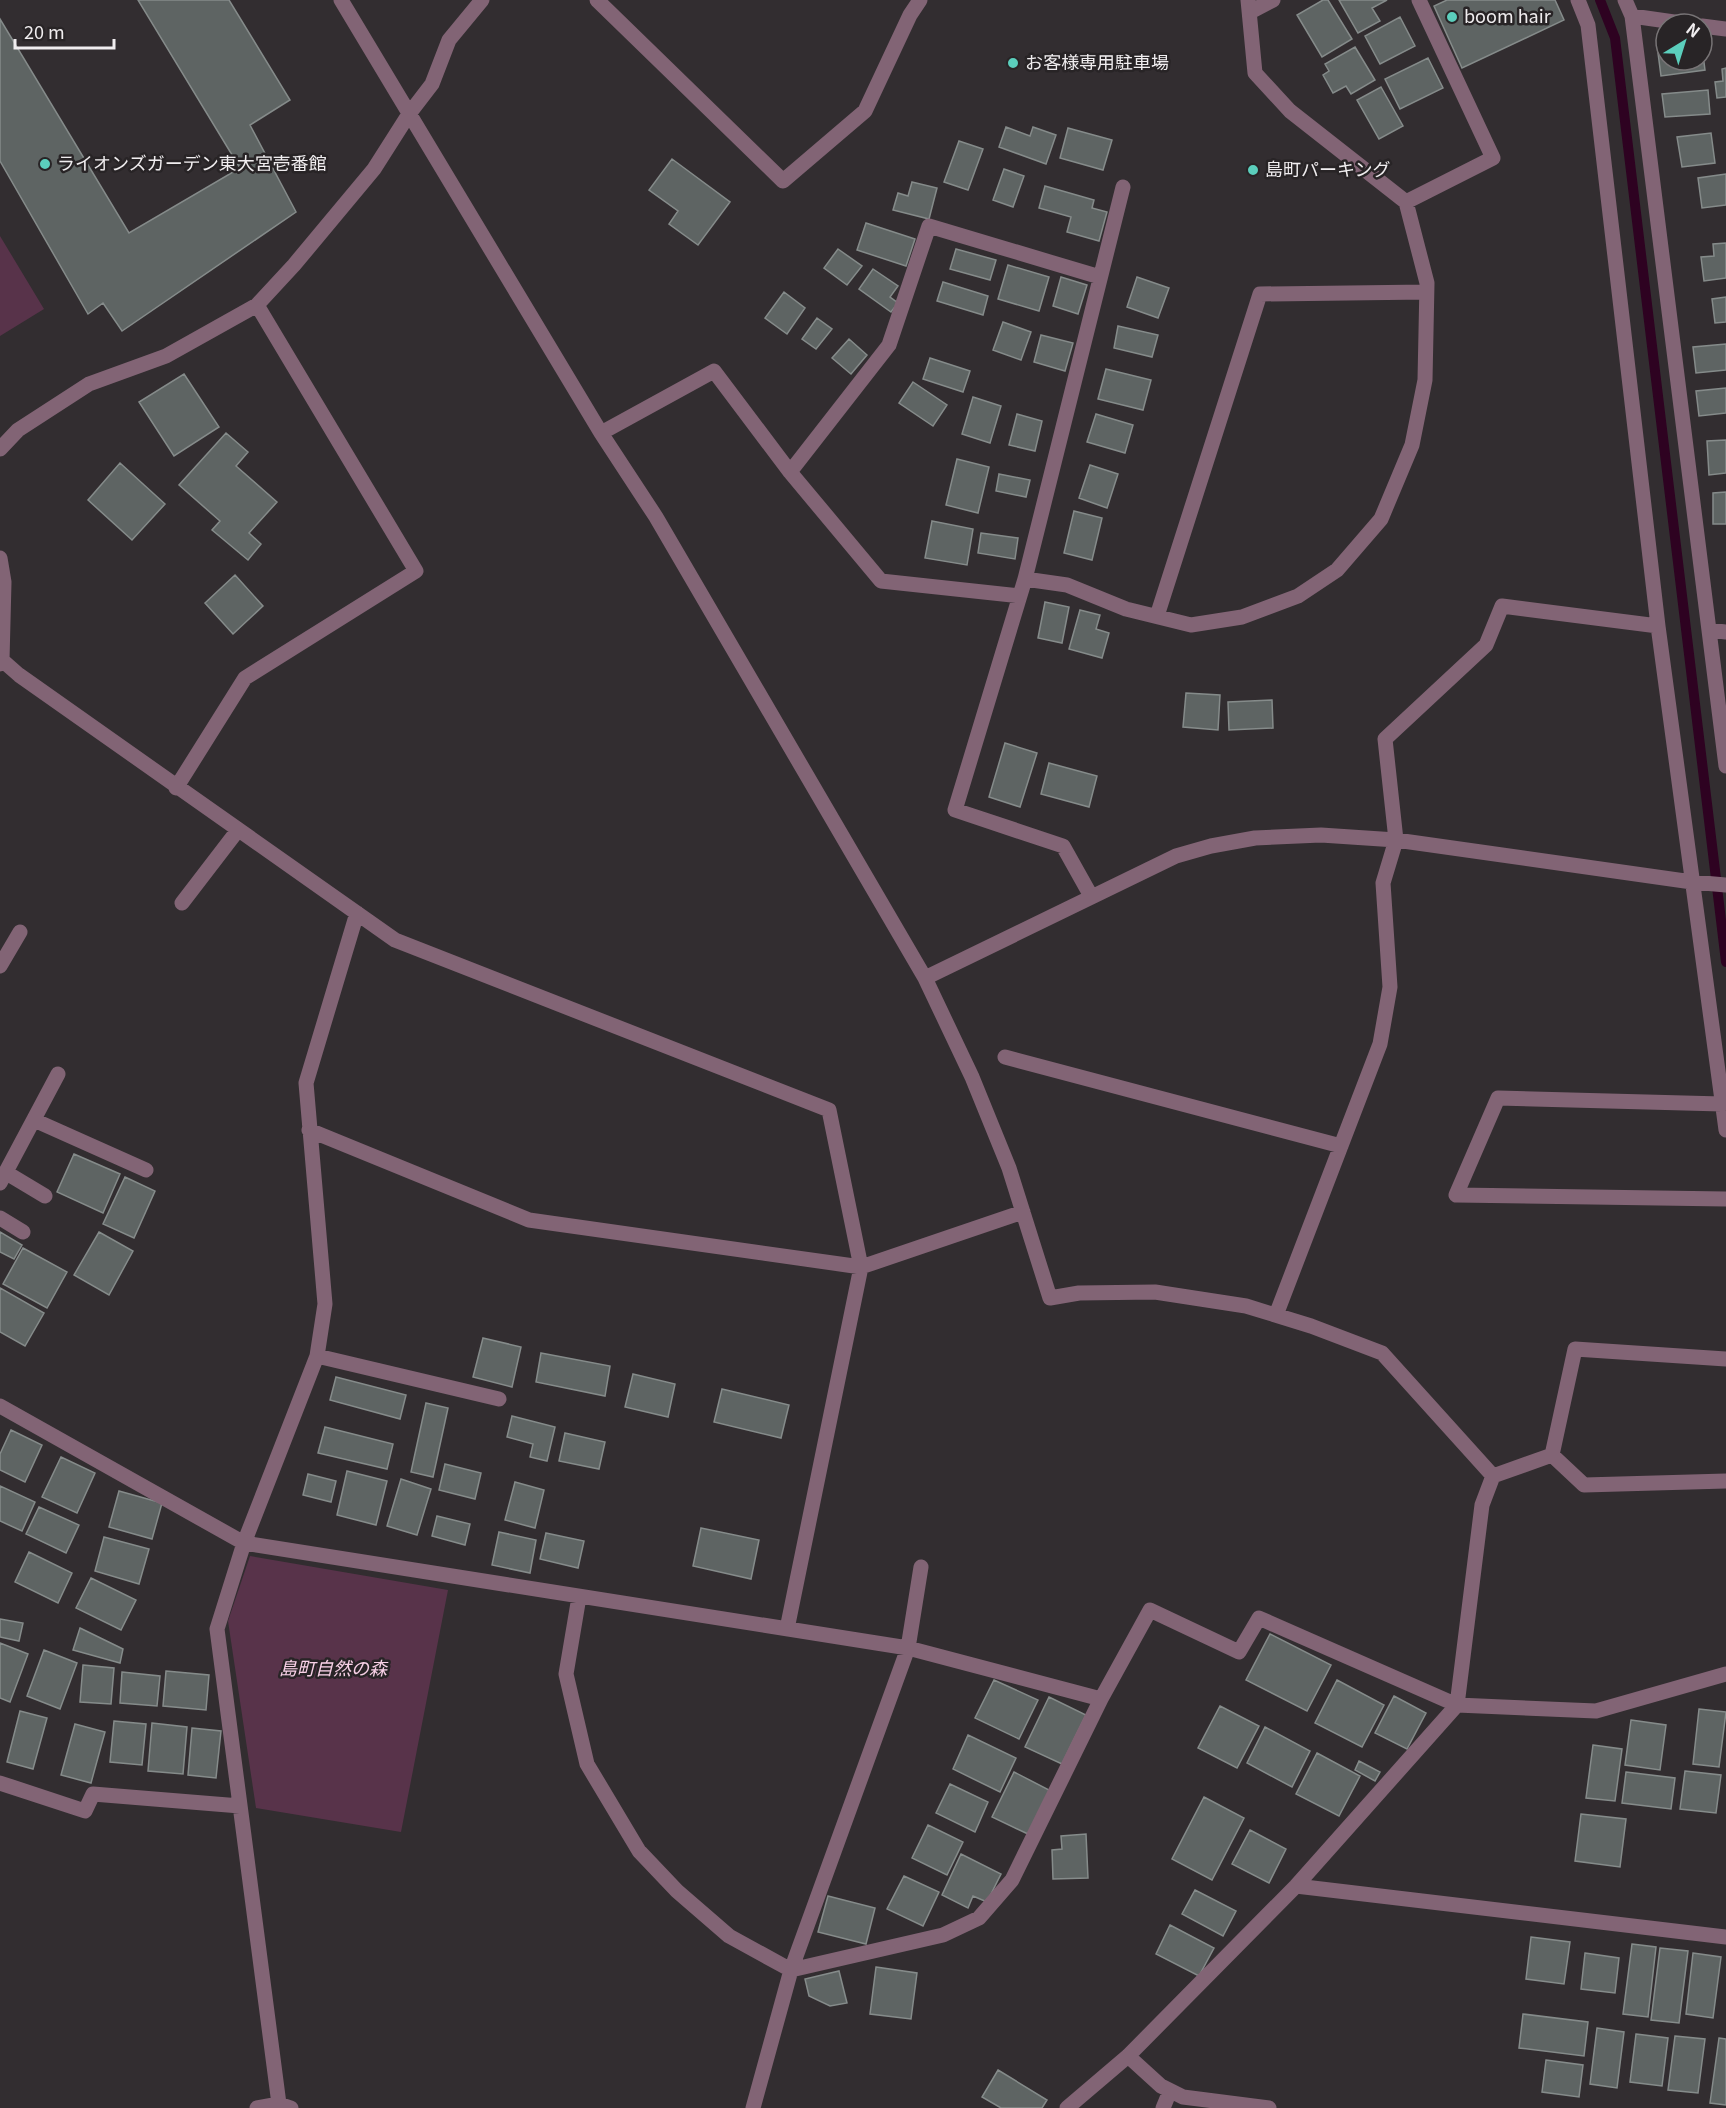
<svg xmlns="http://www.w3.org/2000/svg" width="1726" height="2108" font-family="Georgia,'Noto Sans JP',serif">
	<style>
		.green { fill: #58334a }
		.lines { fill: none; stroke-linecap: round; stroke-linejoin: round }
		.stream { stroke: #2e0221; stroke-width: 10 }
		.building { fill: #5e6463; stroke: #858b8a; stroke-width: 1.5 }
		.minor { stroke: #826475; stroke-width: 15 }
		.poi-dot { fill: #5bcebc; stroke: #282426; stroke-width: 2 }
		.labels { text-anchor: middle; stroke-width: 5; stroke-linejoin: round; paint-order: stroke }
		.poi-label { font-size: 18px; fill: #f0edef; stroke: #282426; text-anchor: start }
		.park-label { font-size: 18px; font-style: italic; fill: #f8d1e7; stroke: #282426 }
	</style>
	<rect width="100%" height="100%" fill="#322d30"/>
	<path class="green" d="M0 236 44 309 0 336Z
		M250 1556 448 1590 401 1832 256 1808 228 1621Z"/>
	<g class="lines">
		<path class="stream" d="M1600 0 1615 38 1726 962"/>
	</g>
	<path class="building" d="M138 0H229L290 100 250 125 296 212 122 331 103 303 88 314 0 161V19L129 233 240 168Z
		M1323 0H1328L1352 39 1322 57 1297 15Z
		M1339 0H1387L1372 8 1380 21 1358 33Z
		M1447 0H1555L1564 20 1462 68 1434 6Z
		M1400 17 1415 46 1380 64 1365 36Z
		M1355 47 1375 80 1351 94 1346 86 1333 93 1323 75 1329 71 1325 64Z
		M1702 47 1705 70 1661 76 1658 53 1666 52V60H1702Z
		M1428 58 1443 88 1400 109 1385 79Z
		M1726 68V97L1717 98 1715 82 1723 81 1722 69Z
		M1381 87 1403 126 1379 139 1357 100Z
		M1708 90 1710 114 1665 117 1662 94Z
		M1006 127 1030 136 1033 127 1056 135 1046 164 999 147Z
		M1068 128 1112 140 1103 170 1060 158Z
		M1711 133 1715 163 1682 167 1677 137Z
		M959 141 983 149 968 190 944 182Z
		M672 159 730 202 698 245 669 224 678 211 649 190Z
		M1004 169 1024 176 1013 207 993 200Z
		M1726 174V205L1702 208 1698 178Z
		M912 182 937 188 929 219 893 210 898 193 908 196Z
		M1045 186 1094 200 1092 208 1107 212 1099 241 1067 232 1071 217 1039 208Z
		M866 223 915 239 906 266 857 250Z
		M1726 243V278L1704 281 1701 257 1714 256 1713 244Z
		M838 249 862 266 847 285 824 268Z
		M956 249 996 260 990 280 950 269Z
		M1008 265 1049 277 1039 311 998 299Z
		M873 269 898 286 890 297 898 303 891 312 859 289Z
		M1061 277 1087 285 1078 314 1053 306Z
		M1137 277 1169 288 1158 318 1127 307Z
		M943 282 988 296 983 315 937 301Z
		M784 292 805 308 787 334 765 318Z
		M1726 297V322L1715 323 1712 299Z
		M817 318 832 329 816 349 802 339Z
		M1003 322 1031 332 1021 360 993 350Z
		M1118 326 1158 335 1152 357 1114 348Z
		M1041 335 1073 343 1065 371 1034 362Z
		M849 339 867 355 851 374 832 358Z
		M1726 344V370L1696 373 1693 347Z
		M930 358 970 371 963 392 923 379Z
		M1106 369 1151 380 1143 410 1098 399Z
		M184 374 219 427 174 456 139 402Z
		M913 382 947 405 933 426 899 403Z
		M1726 388V413L1699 416 1696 391Z
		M973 397 1001 406 990 443 962 434Z
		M1017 414 1042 421 1035 451 1009 445Z
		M1096 414 1133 425 1125 453 1087 442Z
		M226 433 248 452 236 466 277 502 249 533 261 544 248 560 212 530 220 521 179 485Z
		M1726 440V473L1709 475 1707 441Z
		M957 459 989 467 978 513 946 505Z
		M120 463 165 504 132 540 88 500Z
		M1090 465 1118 474 1107 508 1079 498Z
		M999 474 1030 480 1026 497 996 491Z
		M1726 492V524H1713V493Z
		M1074 511 1102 518 1092 560 1064 553Z
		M932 521 973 529 967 565 925 558Z
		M981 533 1018 538 1015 559 978 553Z
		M235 575 263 606 233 634 205 603Z
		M1045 602 1069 607 1062 643 1038 638Z
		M1080 610 1100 615 1096 629 1109 633 1102 658 1069 649Z
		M1186 693 1220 695 1218 730 1183 727Z
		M1272 700 1273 728 1229 730 1228 702Z
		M1005 743 1037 753 1020 807 989 797Z
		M1049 763 1097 776 1089 807 1041 794Z
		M74 1154 120 1174 103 1213 57 1192Z
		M125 1177 155 1191 134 1238 103 1224Z
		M0 1232 22 1245 14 1259 0 1252Z
		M99 1232 133 1251 109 1295 74 1275Z
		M23 1248 67 1272 47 1308 3 1284Z
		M0 1288 44 1313 25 1346 0 1332Z
		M483 1338 521 1347 512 1387 473 1377Z
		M541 1353 610 1366 605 1396 536 1382Z
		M633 1374 675 1384 668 1417 625 1407Z
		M336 1377 406 1395 400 1419 330 1400Z
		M722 1389 789 1405 781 1438 714 1422Z
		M426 1403 448 1408 433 1477 411 1472Z
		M512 1416 555 1427 547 1461 530 1457 533 1444 507 1437Z
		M325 1427 393 1444 387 1469 318 1453Z
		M11 1430 42 1445 25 1482 0 1470V1454Z
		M565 1433 605 1442 599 1469 559 1461Z
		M61 1457 95 1473 77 1513 42 1497Z
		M445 1464 481 1473 475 1499 439 1490Z
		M347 1471 387 1481 376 1525 337 1515Z
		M308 1474 336 1481 331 1502 303 1495Z
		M401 1479 431 1489 417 1535 387 1526Z
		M515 1482 544 1490 535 1528 505 1520Z
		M0 1486 35 1502 22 1531 0 1521Z
		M119 1491 162 1503 152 1539 109 1527Z
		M39 1507 79 1525 66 1553 26 1534Z
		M437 1516 470 1524 465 1545 432 1536Z
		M701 1528 759 1540 751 1579 693 1566Z
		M499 1532 536 1540 530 1573 492 1565Z
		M546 1533 584 1541 578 1568 540 1559Z
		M104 1537 149 1549 139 1584 95 1571Z
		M29 1552 72 1573 58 1603 15 1582Z
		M91 1578 136 1600 121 1630 76 1608Z
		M0 1619 23 1623 19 1641 0 1637Z
		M80 1628 123 1649 120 1663 73 1650Z
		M1270 1634 1331 1665 1307 1711 1246 1680Z
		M0 1643 28 1654 10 1702 0 1698Z
		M44 1650 77 1663 60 1709 27 1696Z
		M83 1665 114 1668 111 1704 80 1702Z
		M166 1671 209 1675 206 1710 163 1706Z
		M122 1672 160 1676 157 1706 120 1703Z
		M994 1680 1038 1700 1019 1739 975 1718Z
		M1337 1680 1384 1705 1362 1747 1315 1723Z
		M1394 1696 1426 1713 1407 1749 1375 1733Z
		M1049 1697 1086 1715 1062 1764 1025 1747Z
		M1220 1706 1259 1726 1237 1768 1198 1748Z
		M1699 1709 1726 1712 1719 1767 1693 1764Z
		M20 1711 47 1718 33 1769 7 1762Z
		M1631 1720 1666 1725 1660 1770 1625 1765Z
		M114 1721 146 1724 142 1765 110 1762Z
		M152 1723 187 1727 183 1774 148 1771Z
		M75 1724 105 1732 91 1783 61 1775Z
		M1265 1727 1310 1751 1292 1787 1247 1763Z
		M192 1728 221 1731 216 1778 188 1775Z
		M968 1735 1016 1758 1000 1792 953 1769Z
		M1593 1745 1622 1749 1615 1801 1586 1798Z
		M1317 1753 1360 1776 1339 1816 1296 1794Z
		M1359 1761 1380 1772 1375 1781 1355 1770Z
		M1685 1771 1721 1775 1716 1813 1680 1809Z
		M1014 1772 1051 1791 1030 1835 992 1817Z
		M1626 1772 1675 1778 1671 1809 1622 1803Z
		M950 1784 988 1802 975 1832 936 1813Z
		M1204 1797 1244 1818 1212 1880 1172 1859Z
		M1581 1814 1626 1819 1620 1867 1575 1861Z
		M928 1825 963 1842 947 1875 912 1858Z
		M1250 1830 1286 1849 1269 1883 1232 1864Z
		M1086 1834 1088 1878 1053 1879 1052 1850 1062 1849 1061 1836Z
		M961 1854 1001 1874 987 1902 973 1896 968 1908 942 1895Z
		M904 1876 939 1892 923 1926 887 1909Z
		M1195 1890 1236 1911 1223 1936 1182 1914Z
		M828 1896 875 1908 866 1944 818 1932Z
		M1170 1925 1214 1948 1199 1976 1156 1954Z
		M1531 1937 1570 1942 1564 1984 1526 1979Z
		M1632 1944 1656 1947 1648 2017 1623 2014Z
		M1660 1948 1688 1951 1679 2023 1651 2020Z
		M1585 1953 1619 1958 1615 1993 1581 1989Z
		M1693 1953 1721 1957 1713 2018 1686 2014Z
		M876 1967 917 1973 911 2019 870 2014Z
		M839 1971 847 2003 830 2006 809 1996 805 1979Z
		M1523 2014 1588 2022 1584 2056 1519 2048Z
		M1597 2028 1624 2032 1617 2088 1590 2084Z
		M1636 2034 1668 2038 1662 2086 1630 2082Z
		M1675 2036 1705 2039 1698 2093 1668 2090Z
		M1719 2038 1726 2039V2105L1710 2103Z
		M1546 2060 1583 2065 1579 2097 1542 2092Z
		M998 2070 1047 2100 1042 2108H1001L982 2097Z"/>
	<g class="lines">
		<path class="minor" d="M341 0 601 433 656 517 925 978 972 1077 1009 1168 1050 1298 1079 1293 1155 1292 1246 1306 1311 1326 1382 1353 1493 1476 1482 1505 1457 1705 1296 1886 1128 2056 1067 2108
			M597 0 783 181 865 111 910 15 920 0
			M1578 0 1588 25 1658 626 1726 1130
			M1625 0 1632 16 1726 766
			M1250 12 1273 0
			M1632 16 1688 24
			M1702 26 1726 29
			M1406 202 1493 158 1419 0
			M601 433 714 371 790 472 881 581 1020 596
			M0 449 18 430 89 384 166 356 257 305 294 265 374 169 409 114 432 84 449 40 482 0
			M790 472 889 345 929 226 1100 277
			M0 558 4 582 2 660 0 664
			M1025 579 1067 585 1126 609 1191 625 1242 617 1298 596 1337 570 1381 519 1412 445 1425 380 1427 283 1406 202 1290 111 1255 73 1248 0
			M1157 616 1260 294 1426 292
			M1710 630 1726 632
			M2 660 19 675 395 940 829 1110 861 1267 787 1629
			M176 788 245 678 416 571 257 305
			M1091 896 1063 846 955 810 1025 579 1123 187
			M182 903 238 830
			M0 966 20 932
			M925 978 1176 856 1211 846 1255 838 1321 835 1396 840 1692 882 1726 885
			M1005 1057 1341 1146
			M1722 1104 1498 1098 1456 1195 1726 1199
			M34 1120 146 1170
			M309 1130 529 1220 861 1267 1023 1212
			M5 1172 45 1196
			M0 1183 58 1074
			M0 1218 23 1232
			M1276 1315 1380 1044 1390 987 1383 883 1396 840 1385 739 1486 645 1502 606 1658 626
			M317 1356 499 1399
			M0 1406 244 1543 908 1648 1101 1699
			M1552 1455 1584 1485 1726 1481
			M1493 1476 1552 1455 1575 1349 1726 1359
			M579 1597 566 1674 587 1764 639 1851 677 1891 729 1936 791 1970 943 1935 979 1918 1012 1880 1101 1699 1150 1610 1239 1652 1259 1618 1457 1705 1596 1711 1726 1674
			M0 1783 85 1811 93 1794 240 1806
			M1296 1886 1726 1937
			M1128 2056 1161 2086 1183 2097 1269 2108
			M279 2104 217 1629 244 1543 317 1356 325 1304 306 1083 357 913
			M257 2108 279 2104 291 2108
			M753 2108 791 1970 908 1648 921 1567
			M1163 2108 1170 2091"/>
	</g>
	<g class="poi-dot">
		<circle cx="1452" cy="17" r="6"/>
		<circle cx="1013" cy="63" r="6"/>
		<circle cx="45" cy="164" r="6"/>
		<circle cx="1253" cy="170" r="6"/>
	</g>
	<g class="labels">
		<g class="poi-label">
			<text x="1464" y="23">boom hair</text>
			<text x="1025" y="69">お客様専用駐車場</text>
			<text x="57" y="170">ライオンズガーデン東大宮壱番館</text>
			<text x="1265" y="176">島町パーキング</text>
		</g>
		<g class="park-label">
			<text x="333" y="1675">島町自然の森</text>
		</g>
	</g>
	<g transform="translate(1684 42) rotate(38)"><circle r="28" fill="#282426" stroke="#787476" stroke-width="1.5"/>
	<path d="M0-4.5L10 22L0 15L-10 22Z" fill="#5bcebc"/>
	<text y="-9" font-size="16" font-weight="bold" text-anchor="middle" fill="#f0edef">N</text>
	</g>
	<path d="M15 39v9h99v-9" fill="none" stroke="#f0edef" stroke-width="3"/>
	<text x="24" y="39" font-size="18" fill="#f0edef" stroke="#282426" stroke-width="4.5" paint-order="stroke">20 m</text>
</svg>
